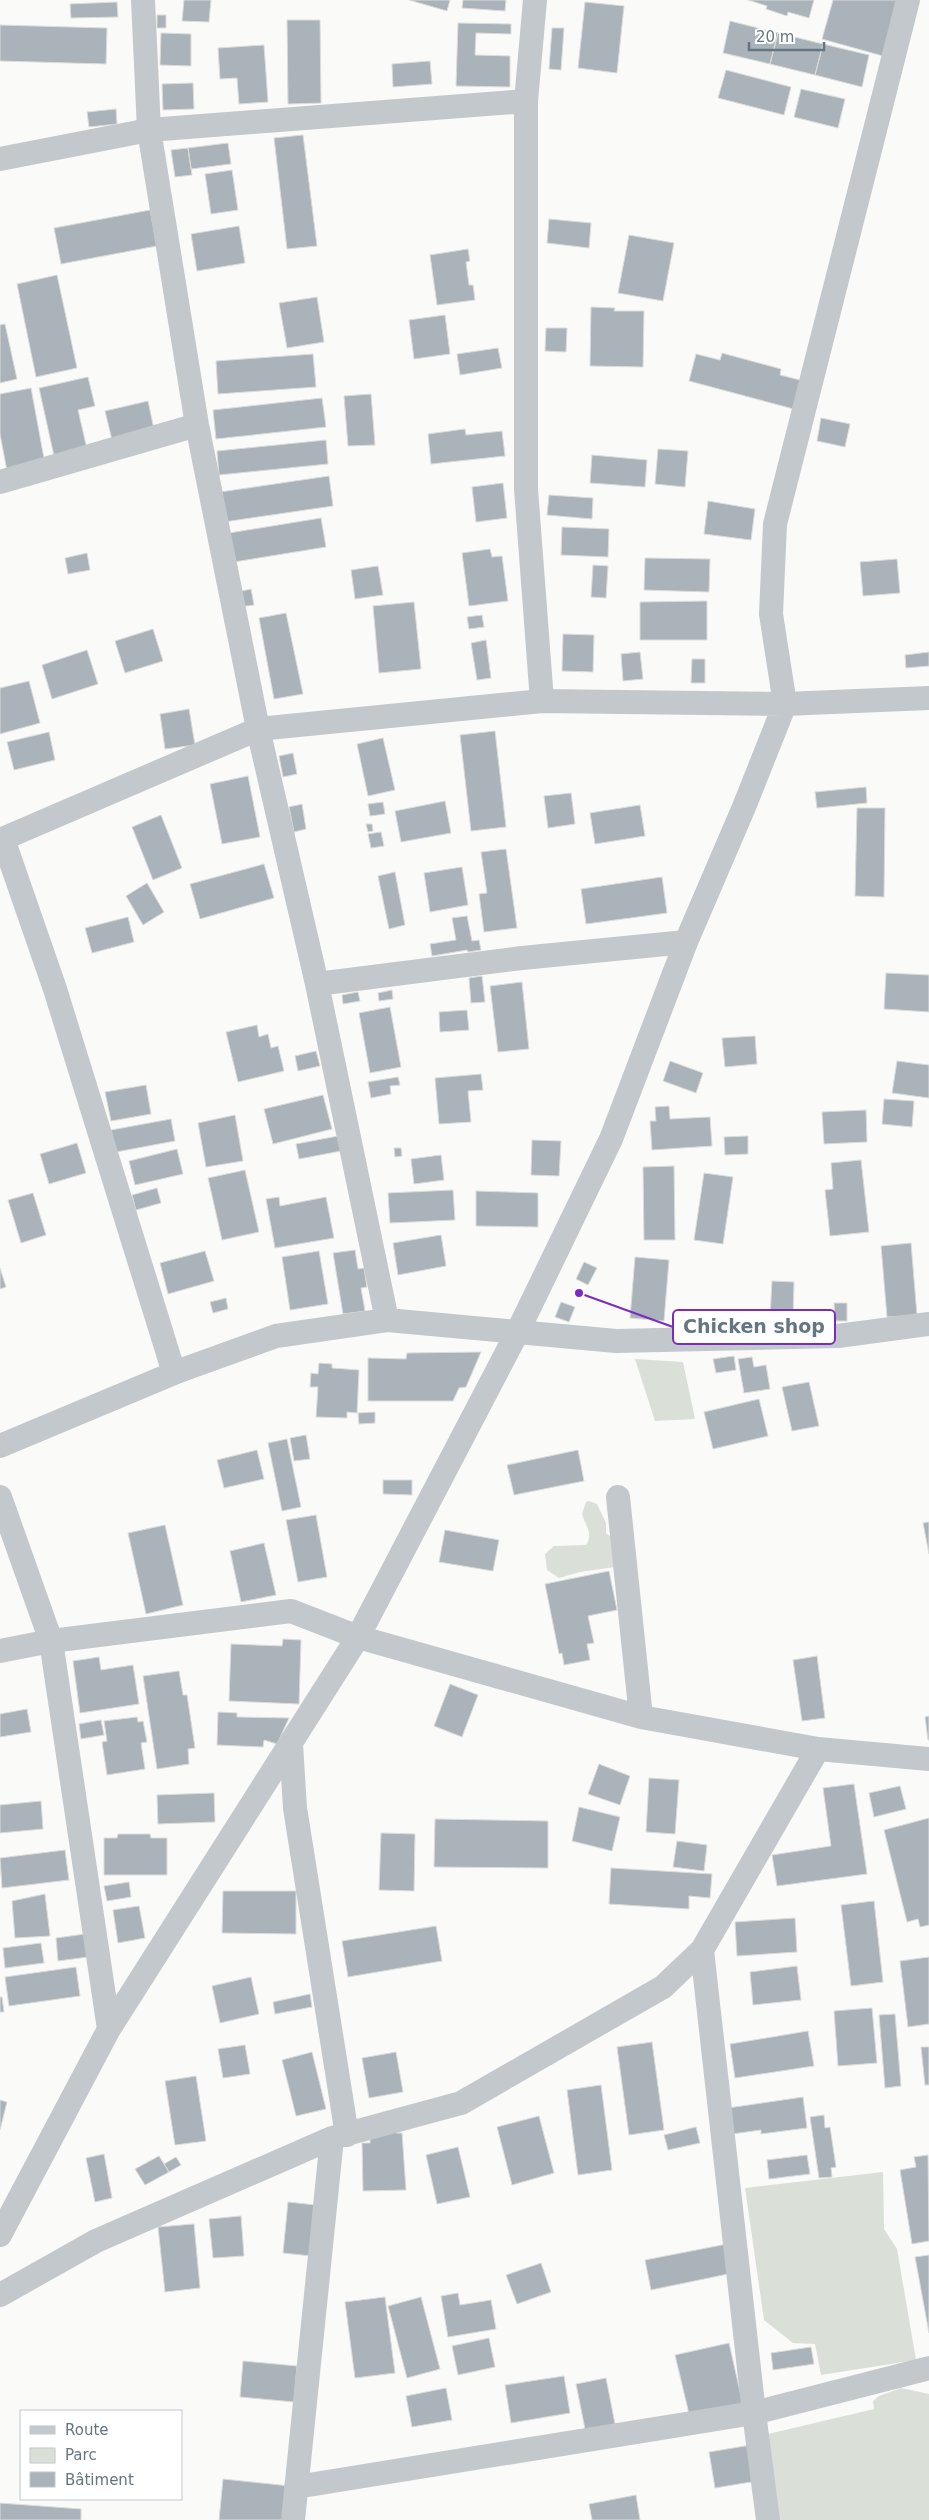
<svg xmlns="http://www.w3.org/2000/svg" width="929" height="2520" font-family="'DejaVu Sans',sans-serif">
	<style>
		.green { fill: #dadfd7 }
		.building { fill: #aab3b9; stroke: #dcdcda }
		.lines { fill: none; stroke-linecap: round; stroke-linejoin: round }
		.street { stroke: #c3c8cc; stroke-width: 24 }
		.leader { fill: none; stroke: #7b2cbf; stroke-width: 2 }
		.callout-dot { fill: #7b2cbf; stroke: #fff; stroke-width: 2 }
		.callout { fill: #fff; stroke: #7b2cbf; stroke-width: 2 }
		.callout-label { font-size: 19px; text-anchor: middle; font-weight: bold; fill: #657683 }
	</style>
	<rect width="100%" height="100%" fill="#fafaf8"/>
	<path class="green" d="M635 1359 683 1362 695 1419 655 1421Z
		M589 1501 597 1504 606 1523V1533L615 1540V1567L580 1572 559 1578 547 1570 545 1554 554 1546 586 1545C594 1534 585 1525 582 1514L586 1502Z
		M883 2172 884 2229 897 2249 916 2360 821 2375 815 2344 793 2343 764 2320 745 2188Z
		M901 2388 929 2394V2520H778L768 2434 874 2409 873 2401 879 2396Z"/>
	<path class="building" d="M184 0H211L209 22 182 21Z
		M409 0H450L447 11Z
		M463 0H506L505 11 462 8Z
		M748 0H814L809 18 788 12 787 16 766 9 767 6Z
		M833 0H898L883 56 822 39Z
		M117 2 118 17 71 18 70 4Z
		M585 2 624 6 617 73 578 68Z
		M157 15H166V28H157Z
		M287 20H320L321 103 288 104Z
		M730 21 778 33 770 64 723 53Z
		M458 23 511 24V34L476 33 475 55 510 56V87L456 86Z
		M0 25 107 28 106 64 0 61Z
		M552 28H564L561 70 549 69Z
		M161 33 191 34V66L160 65Z
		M778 33 823 44 815 75 770 64Z
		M823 44 869 55 862 87 815 75Z
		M264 45 268 102 239 104 237 78 220 79 218 48Z
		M430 61 432 84 393 87 392 64Z
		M726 70 791 87 784 115 718 98Z
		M193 83 194 109 163 110 162 84Z
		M801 89 845 99 838 128 794 117Z
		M116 109 117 124 89 127 87 112Z
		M303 135 317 246 287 249 274 138Z
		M228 143 231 164 191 169 188 148Z
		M188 148 192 175 175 177 171 150Z
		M232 170 238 210 211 214 205 174Z
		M150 210 157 246 61 264 54 228Z
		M549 219 591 223 589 248 547 243Z
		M239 226 245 263 197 271 191 234Z
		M629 235 674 243 663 301 618 293Z
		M468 249 470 261 466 262 469 285H473L475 300 437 305 430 255Z
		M57 275 77 368 36 377 17 284Z
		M317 297 324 342 287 348 279 303Z
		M591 307 615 308 614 311H644L643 367 590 366Z
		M445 315 450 354 414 359 409 320Z
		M5 324 17 379 0 383V325Z
		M546 328H567L566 352 545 351Z
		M498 348 502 368 460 375 457 354Z
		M722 353 781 369 780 375 808 382 801 411 689 381 696 354 720 360Z
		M313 354 316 387 218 394 216 361Z
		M88 377 95 406 78 410 87 449 54 456 39 388Z
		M31 388 45 464 7 471 0 434V394Z
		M371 394 375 445 348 446 344 396Z
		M322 398 326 427 216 439 213 410Z
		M148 401 155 434 113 444 105 411Z
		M821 418 850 424 845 447 817 441Z
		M465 429 466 435 502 431 505 456 431 464 428 434Z
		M326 440 328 464 219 475 217 451Z
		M658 449 688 451 685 487 655 484Z
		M592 455 647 460 645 487 590 483Z
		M329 476 333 506 224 522 220 492Z
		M503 483 507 518 476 522 472 487Z
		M549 495 593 498 592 519 547 515Z
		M708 501 755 509 751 540 704 534Z
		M321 518 326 547 234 562 229 533Z
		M562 527 609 529 608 557 561 555Z
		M490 549 492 557 502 556 508 601 469 606 462 553Z
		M87 553 90 570 68 574 65 558Z
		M645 558 710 559 709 592 644 590Z
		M897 559 900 593 863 596 860 562Z
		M593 565 608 566 606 598 591 597Z
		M378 566 383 595 355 599 351 570Z
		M251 589 254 605 239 607 237 592Z
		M707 601V640H640V602Z
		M414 602 421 669 379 673 373 606Z
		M286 613 303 694 274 699 259 618Z
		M482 615 484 627 469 629 467 617Z
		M153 629 163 661 125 673 115 641Z
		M563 634 594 635 593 672 562 671Z
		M486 640 491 678 477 680 471 643Z
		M87 650 98 684 52 699 42 665Z
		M640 652 643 679 623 681 621 654Z
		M929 652V666L906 668 905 655Z
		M692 659H705V683H691Z
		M29 681 40 723 0 734V688Z
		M189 709 195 745 165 749 160 714Z
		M495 731 506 827 471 831 460 735Z
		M49 732 55 760 14 770 7 742Z
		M383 738 395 790 368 796 357 744Z
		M293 753 297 774 283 777 279 756Z
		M248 776 260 837 222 844 210 784Z
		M866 787 867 803 817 808 815 792Z
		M571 793 575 824 548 828 544 796Z
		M445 801 451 833 401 842 395 811Z
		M383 802 385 814 370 816 368 804Z
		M302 804 306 829 294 832 289 807Z
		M640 805 645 836 595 844 590 813Z
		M857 808H885L884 897 855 896Z
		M161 815 182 868 153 880 132 827Z
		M366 824H372L373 831 368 832Z
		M381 832 384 846 371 848 368 834Z
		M506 849 517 928 484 932 479 894 487 893 481 852Z
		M264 864 274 898 200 919 190 884Z
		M462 867 468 905 430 912 424 873Z
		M395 872 405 925 389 929 378 876Z
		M662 877 667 913 586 924 581 889Z
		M147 883 164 912 143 925 126 896Z
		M467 916 472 941 479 940 481 950 468 952 467 950 432 956 430 944 456 940 452 918Z
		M128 917 134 942 92 953 85 928Z
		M886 973 929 975V1012L884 1009Z
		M482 976 485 1002 471 1003 469 978Z
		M522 982 529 1049 498 1052 490 986Z
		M392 990 393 999 379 1001 378 993Z
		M358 992 360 1001 343 1004 342 995Z
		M390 1007 401 1067 370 1073 359 1013Z
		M467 1010 469 1030 440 1032 439 1012Z
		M257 1025 259 1037 268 1034 271 1048 278 1046 284 1071 238 1082 226 1032Z
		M755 1036 757 1064 725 1067 722 1038Z
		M316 1051 320 1066 298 1071 295 1056Z
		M670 1061 703 1073 696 1093 663 1081Z
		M897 1061 929 1065V1098L892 1093Z
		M481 1074 483 1090 468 1091 471 1122 439 1124 435 1078Z
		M398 1077 400 1085 390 1086 391 1094 371 1098 368 1082Z
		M146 1085 151 1114 111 1121 105 1092Z
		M323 1095 332 1129 273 1144 264 1109Z
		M884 1099 914 1101 912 1127 882 1124Z
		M669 1106 670 1119 710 1117 712 1146 652 1150 650 1121H656L655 1107Z
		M866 1110 867 1142 824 1144 822 1112Z
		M235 1115 243 1161 206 1167 198 1123Z
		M171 1119 175 1141 116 1152 111 1130Z
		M338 1136 341 1151 299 1159 296 1144Z
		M748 1136V1154L725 1155 724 1137Z
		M532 1140 561 1141 559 1176 531 1175Z
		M77 1143 86 1173 49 1184 40 1154Z
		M394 1148H401L402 1156 395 1157Z
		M177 1149 183 1174 135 1185 129 1161Z
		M441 1155 444 1180 414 1184 411 1159Z
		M861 1160 869 1232 830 1236 825 1190 833 1189 831 1163Z
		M674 1166 675 1240H644L643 1167Z
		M245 1170 259 1232 222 1240 208 1178Z
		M704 1173 733 1177 723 1244 694 1240Z
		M157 1188 161 1203 136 1210 132 1195Z
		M453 1190 455 1220 390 1223 388 1193Z
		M476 1191 538 1193V1227L476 1226Z
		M33 1193 46 1235 21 1243 8 1200Z
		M279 1197 280 1206 326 1197 334 1238 275 1248 266 1199Z
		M441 1235 446 1266 398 1275 393 1243Z
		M911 1243 917 1315 887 1317 881 1246Z
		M355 1250 358 1269 364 1268 367 1287 361 1288 365 1311 343 1314 333 1253Z
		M205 1251 214 1281 168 1294 160 1263Z
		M319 1251 328 1304 290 1310 282 1257Z
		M635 1257 669 1260 664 1321 630 1318Z
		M584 1262 597 1268 588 1285 576 1279Z
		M0 1268 6 1287 0 1289Z
		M772 1281 794 1282 793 1319 770 1318Z
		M226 1298 228 1309 213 1313 210 1302Z
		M561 1302 575 1307 569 1322 555 1317Z
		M834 1303H847V1321H835Z
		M481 1352 466 1387 459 1388 453 1401H368V1358L406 1359 407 1353Z
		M734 1356 736 1370 716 1373 713 1359Z
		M752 1357 754 1367 766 1365 770 1389 744 1393 738 1359Z
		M319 1363 332 1364V1368L359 1370 357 1413 347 1412V1418L316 1417 318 1387H310L311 1373 318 1374Z
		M809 1382 819 1426 792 1431 782 1387Z
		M759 1399 768 1436 713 1449 704 1412Z
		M375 1412V1423L359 1424 358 1413Z
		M306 1435 310 1459 294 1461 290 1438Z
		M287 1439 301 1507 282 1511 268 1443Z
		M257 1450 264 1479 224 1488 217 1460Z
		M578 1450 584 1481 514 1495 507 1465Z
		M383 1480H412V1495L383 1494Z
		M316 1515 327 1577 298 1582 286 1520Z
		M929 1522V1554L923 1523Z
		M165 1525 183 1605 146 1614 128 1533Z
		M445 1530 499 1540 493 1571 439 1562Z
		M264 1543 276 1595 241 1602 230 1551Z
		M609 1571 617 1610 588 1616 594 1643 587 1644 590 1660 564 1665 562 1653 559 1654 545 1584Z
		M283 1639 301 1640 299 1704 229 1701 231 1644 282 1646Z
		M817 1656 825 1718 802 1721 793 1660Z
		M99 1657 101 1670 133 1665 139 1704 80 1713 73 1661Z
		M179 1671 183 1695H187L195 1748 188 1749 189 1764 157 1769 143 1676Z
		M450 1684 478 1695 462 1737 434 1726Z
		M27 1709 31 1732 0 1737V1714Z
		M218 1712 237 1713V1717L289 1718 277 1744 264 1740 263 1747 217 1745Z
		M929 1716V1740H928L925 1717Z
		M137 1717 138 1722 143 1721 147 1742 141 1743 145 1769 107 1775 102 1742 107 1741 104 1721Z
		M101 1720 104 1735 81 1739 79 1724Z
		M599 1764 630 1776 620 1805 588 1794Z
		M649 1778 679 1780 675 1834 646 1832Z
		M854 1784 867 1874 777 1886 772 1855 831 1846 823 1788Z
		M900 1786 906 1809 874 1817 869 1793Z
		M214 1793 215 1822 158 1824 157 1795Z
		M41 1801 43 1829 0 1833V1805Z
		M579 1807 620 1817 612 1851 572 1841Z
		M929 1818V1925L920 1927 918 1919 907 1922 884 1830Z
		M435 1819 548 1821V1868L434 1867Z
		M381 1833 415 1834 414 1891 379 1890Z
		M118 1834H150L151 1838H167V1875H104V1838H117Z
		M677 1841 707 1845 704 1871 673 1867Z
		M65 1850 69 1880 2 1888 0 1858Z
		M611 1868 712 1874 710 1898 689 1896V1909L609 1904Z
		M129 1882 131 1897 107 1901 104 1886Z
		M223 1891H296V1934L222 1933Z
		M45 1894 50 1936 15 1938 12 1901Z
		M874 1901 883 1982 851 1986 841 1905Z
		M139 1906 145 1938 118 1943 113 1910Z
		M795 1918 797 1952 737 1956 735 1922Z
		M436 1926 442 1961 348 1977 342 1941Z
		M85 1934 88 1957 58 1961 56 1938Z
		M41 1943 44 1963 5 1968 3 1948Z
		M929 1957V2024L908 2027 900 1961Z
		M797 1966 801 2000 753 2005 750 1972Z
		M76 1967 80 1996 9 2006 5 1977Z
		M251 1977 259 2014 220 2023 212 1986Z
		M310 1994 312 2007 275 2014 273 2002Z
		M0 1997H2L4 2012H0Z
		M872 2008 877 2063 838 2066 834 2011Z
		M895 2014 901 2086 885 2088 879 2015Z
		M808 2031 814 2066 735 2078 730 2044Z
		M652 2042 664 2130 629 2135 617 2047Z
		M245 2045 250 2074 223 2078 218 2049Z
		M921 2047H929V2085H925Z
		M312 2052 326 2109 296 2116 282 2060Z
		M396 2052 403 2092 369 2098 362 2058Z
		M196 2076 206 2141 175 2145 165 2081Z
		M601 2085 612 2170 578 2175 567 2090Z
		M803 2097 807 2128 761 2134V2130L732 2134 728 2108Z
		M0 2100 7 2102 0 2130Z
		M824 2115 825 2128 830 2127 836 2167 831 2168 832 2177 819 2178 810 2117Z
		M539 2116 554 2173 512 2185 497 2127Z
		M696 2127 700 2143 668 2150 664 2135Z
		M370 2129H396V2133H402L406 2190 363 2191 362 2143H370Z
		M458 2147 470 2197 437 2204 426 2155Z
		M104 2154 112 2198 95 2202 86 2158Z
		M807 2155 810 2174 769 2179 767 2160Z
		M928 2155 929 2241 912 2244 900 2170 916 2167 914 2157Z
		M159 2156 169 2172 145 2185 135 2169Z
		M176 2157 181 2165 169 2172 164 2164Z
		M288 2202 316 2205 311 2256 283 2253Z
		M241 2216 244 2256 213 2258 209 2219Z
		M194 2224 200 2288 165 2292 158 2227Z
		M727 2244 733 2273 651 2290 645 2260Z
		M929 2255V2333L915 2257Z
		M541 2263 551 2292 517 2304 506 2275Z
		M458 2293 460 2305 491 2300 496 2329 448 2337 441 2296Z
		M385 2297 395 2373 355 2378 345 2302Z
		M421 2297 440 2369 407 2378 388 2306Z
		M489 2338 495 2367 458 2375 452 2346Z
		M729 2343 743 2405 690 2418 675 2355Z
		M811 2347 814 2364 773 2370 771 2353Z
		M243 2361 297 2366 294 2402 240 2397Z
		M564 2376 570 2413 511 2423 505 2385Z
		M606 2378 616 2429 586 2434 576 2384Z
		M446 2388 452 2420 412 2427 406 2396Z
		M751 2445 757 2481 715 2488 709 2452Z
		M223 2479 290 2486 286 2520H219Z
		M636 2495 640 2520H592L589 2504Z
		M0 2503 81 2509V2520H0Z"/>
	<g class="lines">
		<path class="street" d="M143 0 149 130 197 425 258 729 317 984 387 1320
			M535 0 526 101V489L542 701
			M0 159 149 130 526 101
			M0 482 197 425
			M3 839 55 989 174 1373
			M0 840 258 729 542 701 785 704 929 698
			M317 984 522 958 686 942
			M0 1446 179 1371 276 1336 387 1320 616 1341 838 1336 929 1324
			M0 1497 51 1641 109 2029
			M618 1497 641 1717
			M0 1651 51 1641 291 1611 358 1637 641 1717 818 1749 929 1759
			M291 1744 295 1808 347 2135
			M702 1950 754 2413 768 2520
			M0 2235 109 2029 358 1637 518 1331 611 1139 686 942 744 807 785 704 771 614 775 524 908 0
			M0 2295 96 2241 332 2138 461 2103 663 1987 702 1950 818 1749
			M296 2487 754 2413 929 2368
			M293 2520 332 2138"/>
	</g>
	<path class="leader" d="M579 1293L673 1327"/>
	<circle class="callout-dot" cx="579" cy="1293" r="5"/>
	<rect class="callout" x="673" y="1310" width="162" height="34" rx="5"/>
	<g class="callout-label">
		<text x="754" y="1333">Chicken shop</text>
	</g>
	<rect x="20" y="2410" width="162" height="90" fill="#ffffff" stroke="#c1c8cd"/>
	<rect x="30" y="2426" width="25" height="8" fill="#c3c8cc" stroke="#c1c8cd"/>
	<text x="65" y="2435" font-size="15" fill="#657683">Route</text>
	<rect x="30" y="2448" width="25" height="15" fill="#dadfd7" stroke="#c1c8cd"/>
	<text x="65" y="2460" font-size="15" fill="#657683">Parc</text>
	<rect x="30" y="2472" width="25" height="15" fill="#aab3b9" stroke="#c1c8cd"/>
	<text x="65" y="2485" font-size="15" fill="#657683">Bâtiment</text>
	<path d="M749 42v8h75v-8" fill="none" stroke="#657683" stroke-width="2.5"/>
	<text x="756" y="42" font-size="15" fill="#657683" stroke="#ffffff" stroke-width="4" paint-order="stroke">20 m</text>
</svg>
